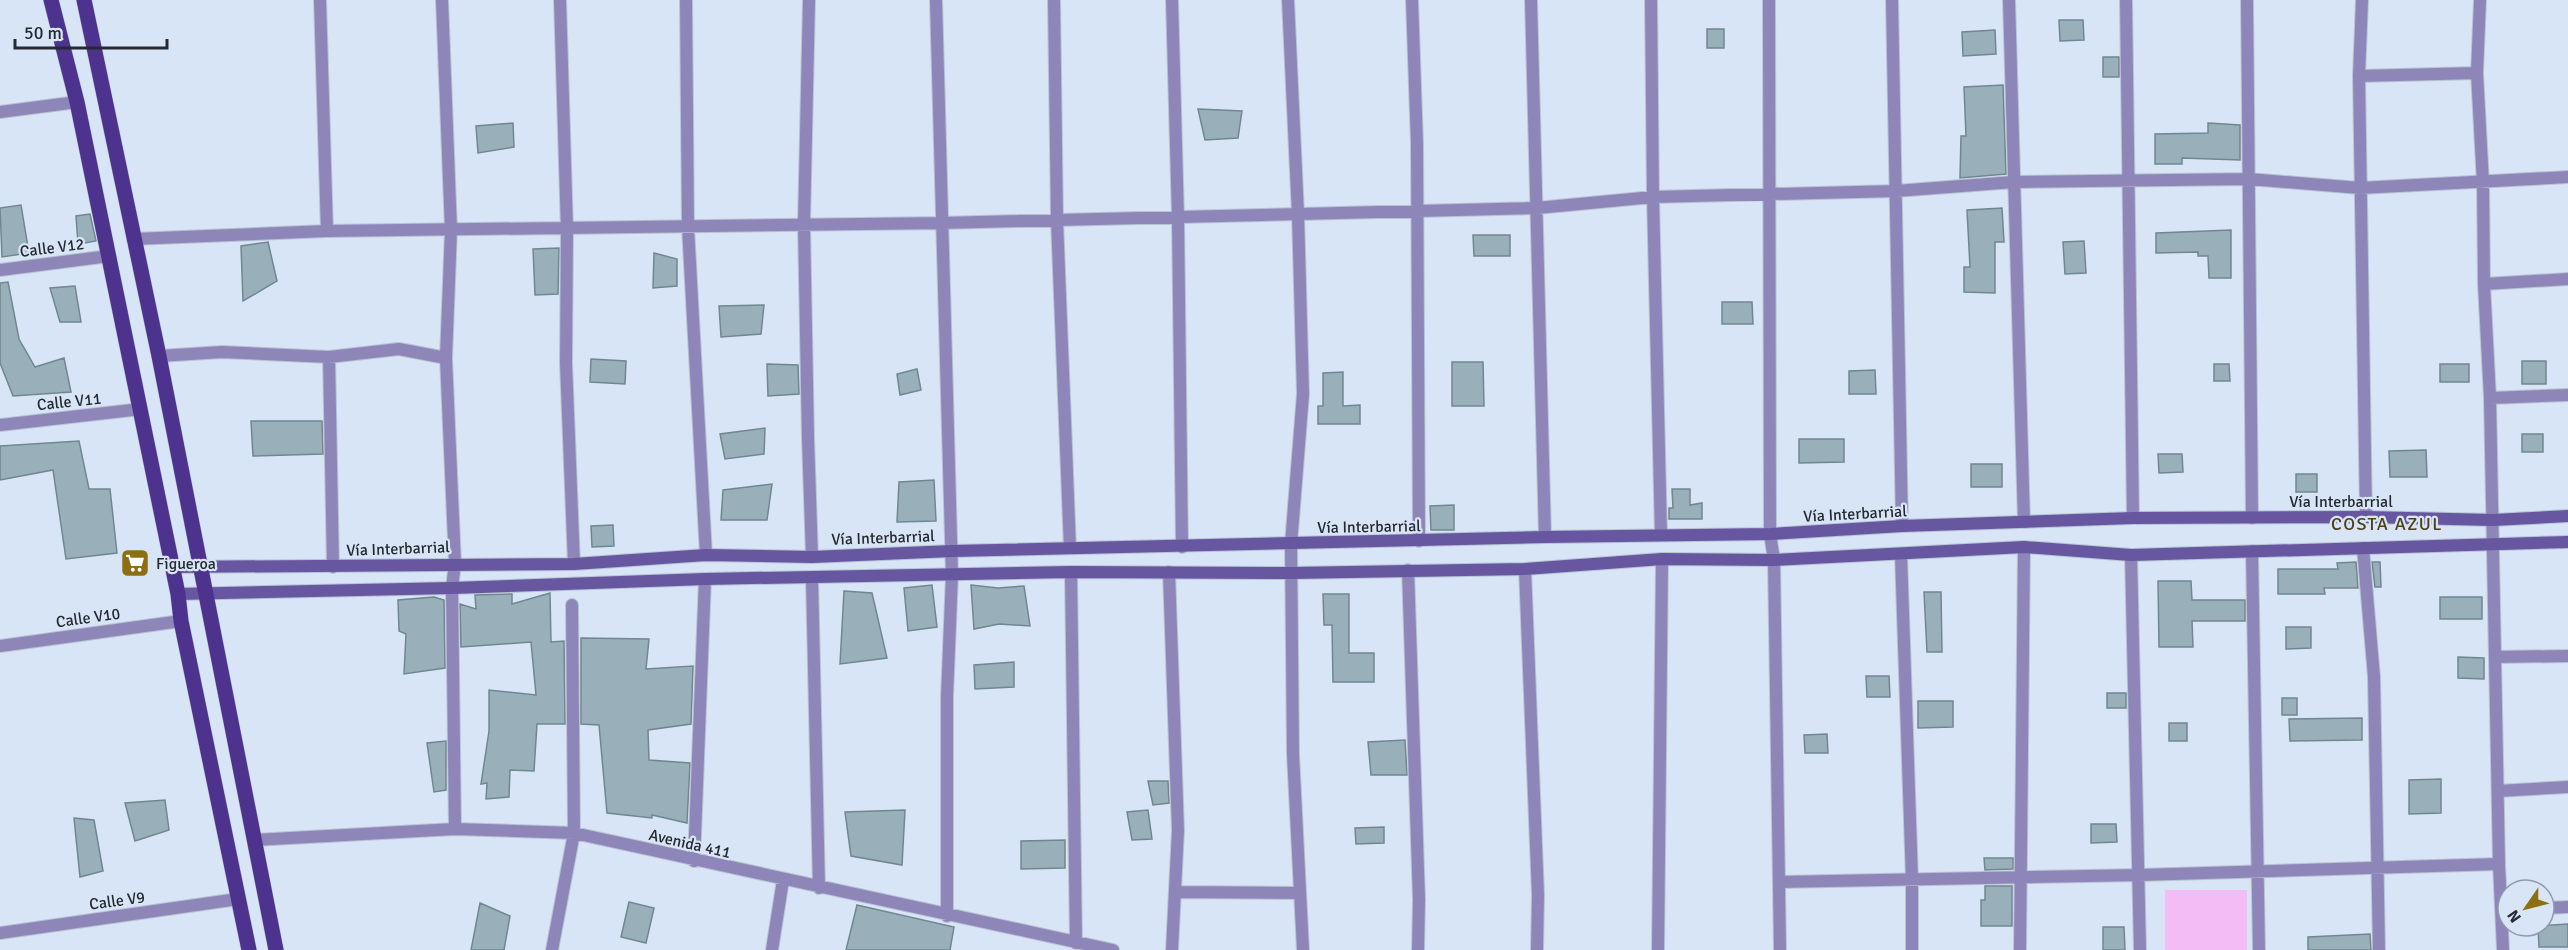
<svg xmlns="http://www.w3.org/2000/svg" width="2568" height="950" font-family="Signika,sans-serif">
	<style>
		.green { fill: #f4bcf5 }
		.building { fill: #99b0ba; stroke: #718790; stroke-width: 1.5 }
		.lines { fill: none; stroke-linecap: round; stroke-linejoin: round }
		.minor-casing { stroke: #b8c3d3; stroke-width: 14 }
		.secondary-casing { stroke: #b8c3d3; stroke-width: 14 }
		.primary-casing { stroke: #b8c3d3; stroke-width: 16 }
		.minor { stroke: #8e86b9; stroke-width: 12 }
		.secondary { stroke: #6757a1; stroke-width: 12 }
		.primary { stroke: #4d338e; stroke-width: 15 }
		.labels { text-anchor: middle; stroke-width: 4.5; stroke-linejoin: round; paint-order: stroke }
		.street-label { font-size: 16px; fill: #252a31; stroke: #d8e5f7 }
		.poi-label { font-size: 16px; fill: #252a31; stroke: #d8e5f7; text-anchor: start }
		.neighbourhood-label { font-size: 18px; letter-spacing: 1.5px; fill: #4f4018; stroke: #d8e5f7 }
	</style>
	<rect width="100%" height="100%" fill="#d8e5f7"/>
	<path class="green" d="M2165 890H2247V950H2165Z"/>
	<path class="building" d="M2059 20H2083L2084 40 2060 41Z
		M1707 29H1724V48H1707Z
		M1995 30 1996 54 1963 56 1962 32Z
		M2103 57H2119V77H2103Z
		M2003 85 2006 174 1960 178 1961 136H1966L1964 87Z
		M1198 109 1242 111 1238 138 1205 140Z
		M513 123 514 147 478 153 476 126Z
		M2208 123 2240 125V160L2182 158V164H2155V134L2208 133Z
		M21 205 29 253 2 257 0 208Z
		M2002 208 2004 242H1995V293L1964 292V267H1970L1967 210Z
		M90 214 96 241 78 244 76 216Z
		M2231 230V278H2209L2208 256H2198V252L2156 253V233Z
		M1473 235H1510V256H1474Z
		M2084 241 2086 273 2065 274 2063 242Z
		M268 242 277 281 243 301 241 246Z
		M559 248 558 294 535 295 533 249Z
		M654 253 677 259V286L653 288Z
		M8 282 19 339 35 367 64 358 71 392 13 396 0 363V283Z
		M75 286 81 322H60L50 288Z
		M1722 302H1752L1753 324H1722Z
		M764 305 761 334 721 337 719 306Z
		M591 359 626 361 625 384 590 382Z
		M2522 361H2546V384H2522Z
		M1452 362H1483L1484 406H1452Z
		M767 364 798 365 799 394 768 396Z
		M2214 364H2229L2230 381H2214Z
		M2440 364H2469V382H2440Z
		M917 369 921 390 900 395 897 374Z
		M1875 370 1876 394H1849V371Z
		M1343 372V406L1360 405V424H1318V406H1323V373Z
		M251 421H322L323 454 253 456Z
		M765 428 764 454 725 459 720 434Z
		M2522 434H2543V452H2522Z
		M1799 439H1844V462L1799 463Z
		M79 441 89 489H110L117 553 66 559 53 470 0 480V446Z
		M2426 450 2427 477H2390L2389 451Z
		M2158 454H2182L2183 472 2159 473Z
		M1971 464H2002V487H1971Z
		M2296 474H2317V492H2296Z
		M934 480 936 521 897 522 899 482Z
		M772 484 767 520H721L723 490Z
		M1672 489H1690V505L1702 503V519H1669V508H1673Z
		M1454 505V530H1431L1430 506Z
		M613 525 614 546 592 547 591 526Z
		M2356 562 2358 588H2324L2325 594H2278V569H2338L2337 563Z
		M2372 562H2380L2381 587H2375Z
		M2158 581H2191L2192 600H2245V621H2192L2193 647H2159Z
		M932 585 937 627 908 631 904 588Z
		M971 585 998 588 1024 586 1030 626 999 624 974 629Z
		M844 591 872 593 887 658 840 664Z
		M1924 592H1941L1942 652H1927Z
		M550 593 551 642 564 641 565 724H537L534 771 510 770 509 797 486 799 487 783 481 784 489 731V690L536 695 531 642 461 647 460 604 476 609 475 595 512 594V604Z
		M1323 594H1349V653H1374V682H1333L1332 625H1324Z
		M434 597 444 600 445 668 404 674 406 634 399 631 398 600Z
		M2440 597H2482V619H2440Z
		M2286 627H2311V648L2286 649Z
		M581 638 649 639 646 669 693 666 691 724 648 730 649 760 690 763 687 823 652 815V818L607 813 599 725 581 724Z
		M2458 657 2484 658V679L2458 678Z
		M1014 662V687L975 689 974 665Z
		M1866 676H1889L1890 697H1867Z
		M2107 693H2126V708H2107Z
		M2282 698H2297V715H2282Z
		M1918 701H1953V727L1918 728Z
		M2362 718V740L2290 741 2289 719Z
		M2169 723H2187V741H2169Z
		M1827 734 1828 753H1805L1804 735Z
		M1405 740 1407 775H1371L1368 742Z
		M446 741V790L434 792 427 743Z
		M2441 779V813L2409 814V780Z
		M1148 781H1168L1169 803 1153 805Z
		M165 800 169 830 135 841 125 803Z
		M905 810 902 865 851 856 845 812Z
		M1148 810 1152 839 1132 840 1127 812Z
		M74 818 94 820 103 871 80 877Z
		M2091 824H2116L2117 842 2091 843Z
		M1384 827V843L1356 844 1355 828Z
		M1065 840V868L1021 869V841Z
		M1984 858H2013V869L1985 870Z
		M1985 886H2012V926H1981V900H1985Z
		M629 902 654 908 646 943 621 937Z
		M480 903 510 916 504 950H471Z
		M857 905 954 927 950 950H846Z
		M2568 924V947H2539L2538 926Z
		M2103 927H2124L2125 950H2103Z
		M2370 934 2371 950H2308V937Z"/>
	<g class="lines">
		<g class="minor-casing">
			<path id="minor" d="M320 0 327 231
				M442 0 451 230 446 358 455 563 452 588 455 829
				M560 0 567 229 566 363 574 564
				M686 0 688 227 706 555
				M809 0 804 224 808 438 812 557
				M936 0 952 575 947 697V916
				M1054 0 1057 220 1070 548
				M1172 0 1178 217 1182 547
				M1288 0 1298 214 1303 394 1291 544 1293 754 1303 950
				M1412 0 1417 144 1419 541
				M1531 0 1545 537
				M1651 0 1653 197 1661 535
				M1769 0 1770 534 1774 560 1780 950
				M1892 0 1902 526
				M2009 0 2024 522
				M2126 0 2133 518
				M2247 0 2252 518
				M2362 0 2359 76 2366 517
				M2480 0 2477 73 2483 183 2484 284 2490 398 2499 864 2503 950
				M2359 76 2477 73
				M0 112 77 102
				M133 239 327 231 941 223 1537 208 1653 197 1896 191 2014 182 2249 179 2360 188 2568 177
				M0 270 109 256
				M2484 284 2568 279
				M159 356 222 352 329 357 399 349 446 358
				M329 357 333 567
				M2490 398 2568 395
				M0 425 141 409
				M2363 548 2374 677 2379 950
				M2252 551 2259 950
				M1901 555 1912 880V950
				M2131 555 2140 950
				M1525 569 1538 895 1537 950
				M1408 570 1419 900 1418 950
				M1071 572 1076 943
				M1169 572 1178 830 1172 950
				M812 578 819 888
				M0 646 181 621
				M2495 657 2568 656
				M2498 791 2568 787
				M254 840 455 829 574 833 1113 950
				M694 861 705 579
				M1779 882 2139 875 2499 864
				M1175 892 1299 893
				M2544 908 2568 907
				M0 933 238 899
				M552 950 574 833 572 605
				M772 950 783 880
				M1658 950 1662 559
				M2020 950 2024 547"/>
		</g>
		<g class="secondary-casing">
			<path id="secondary" d="M172 567 574 564 706 555 812 557 952 551 1545 537 1770 534 1902 526 2133 518 2366 517 2493 520 2568 516
				M178 594 452 588 705 579 1071 572 1292 573 1525 569 1662 559 1774 560 2024 547 2131 555 2568 542"/>
		</g>
		<g class="primary-casing">
			<path id="primary" d="M51 0 77 102 178 594 181 621 249 950
				M84 0 159 356 276 950"/>
		</g>
		<use href="#minor" class="minor"/>
		<use href="#secondary" class="secondary"/>
		<use href="#primary" class="primary"/>
	</g>
	<defs>
		<g id="supermarket-square" transform="scale(1.5)"><rect x="-9" y="-9" width="18" height="18" rx="4" fill="#8d6f12" stroke="#d8e5f7"/><path d="M-6-5.5h2.5l.6 2H6L4.5 2H-2.5L-4.4-4H-6ZM-1.5 3.2a1.3 1.3 0 1 0 .1 0ZM3 3.2a1.3 1.3 0 1 0 .1 0Z" fill="#fff"/></g>
	</defs>
	<g fill-rule="evenodd">
		<use href="#supermarket-square" x="135" y="563"/>
	</g>
	<g class="labels">
		<g class="street-label">
			<text transform="translate(52 247) rotate(-7)" y="6">Calle V12</text>
			<text transform="translate(69 401) rotate(-6)" y="6">Calle V11</text>
			<text x="2341" y="507">Vía Interbarrial</text>
			<text transform="translate(1855 513) rotate(-3)" y="6">Vía Interbarrial</text>
			<text transform="translate(1369 526) rotate(-1)" y="6">Vía Interbarrial</text>
			<text transform="translate(883 537) rotate(-2)" y="6">Vía Interbarrial</text>
			<text transform="translate(398 548) rotate(-2)" y="6">Vía Interbarrial</text>
			<text transform="translate(88 617) rotate(-8)" y="6">Calle V10</text>
			<text transform="translate(690 843) rotate(13)" y="6">Avenida 411</text>
			<text transform="translate(117 900) rotate(-8)" y="6">Calle V9</text>
		</g>
		<g class="poi-label">
			<text x="156" y="569">Figueroa</text>
		</g>
		<g class="neighbourhood-label">
			<text x="2387" y="530">COSTA AZUL</text>
		</g>
	</g>
	<g transform="translate(2526 908) rotate(235)"><circle r="28" fill="#d8e5f7" stroke="#909aa8" stroke-width="1.5"/>
	<path d="M0-4.5L10 22L0 15L-10 22Z" fill="#8d6f12"/>
	<text y="-9" font-size="16" font-weight="bold" text-anchor="middle" fill="#252a31">N</text>
	</g>
	<path d="M15 39v9h152v-9" fill="none" stroke="#252a31" stroke-width="3"/>
	<text x="24" y="39" font-size="18" fill="#252a31" stroke="#d8e5f7" stroke-width="4.5" paint-order="stroke">50 m</text>
</svg>
